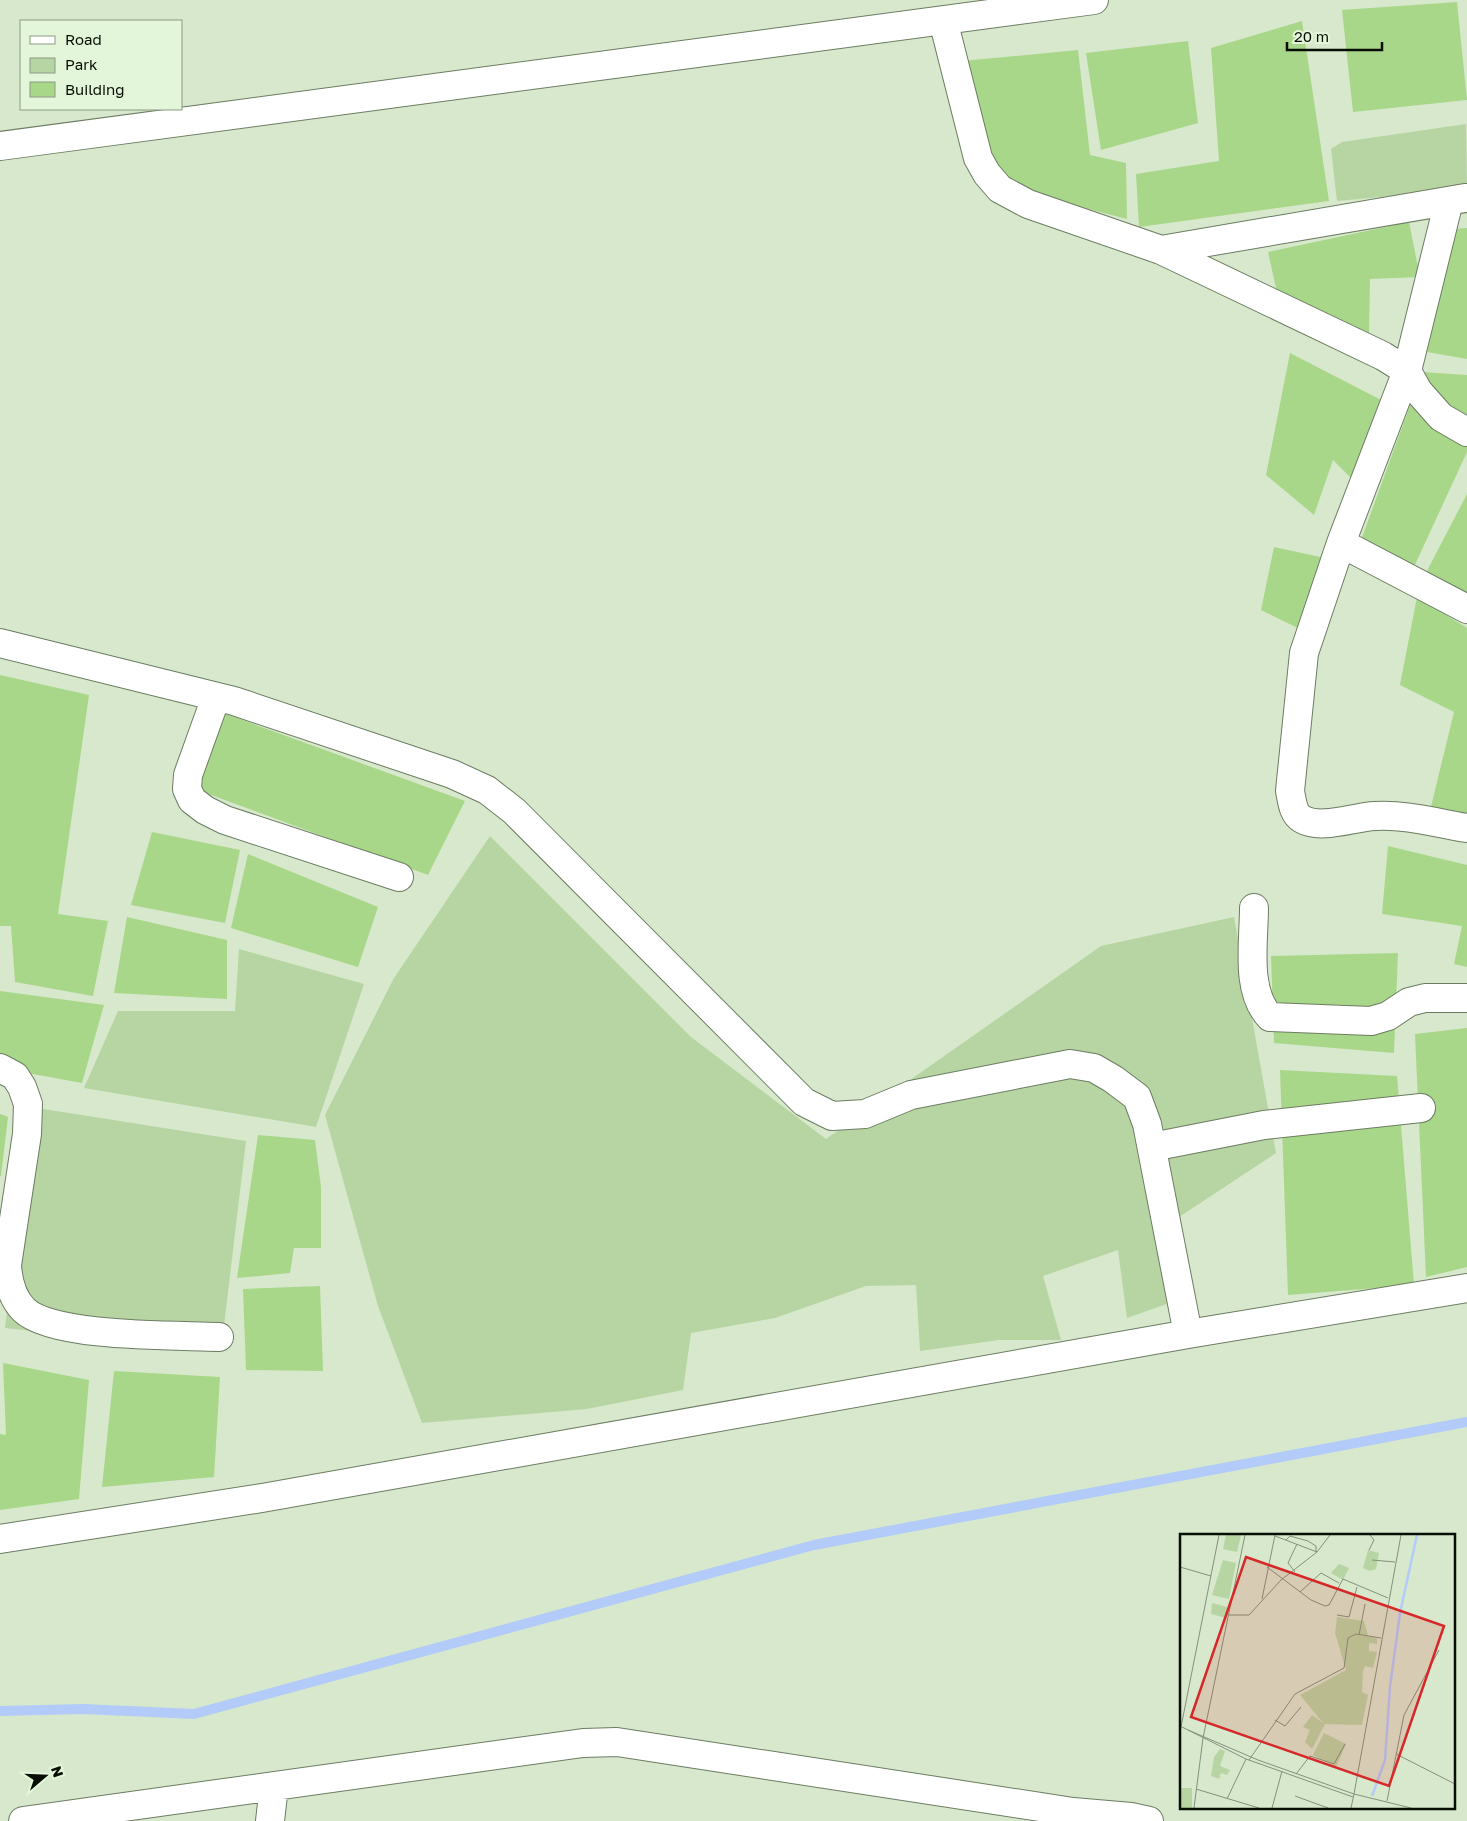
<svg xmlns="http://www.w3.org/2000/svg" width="1467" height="1821" font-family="'Golos Text',sans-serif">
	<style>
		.green { fill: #b7d5a3 }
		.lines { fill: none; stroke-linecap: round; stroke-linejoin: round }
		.stream { stroke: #b3cbf9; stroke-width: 10 }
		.building { fill: #a9d789 }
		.street-casing { stroke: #6c7c62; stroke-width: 30 }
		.street { stroke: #fff; stroke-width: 28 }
		.inset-river { fill: none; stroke: #b3cbf9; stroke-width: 2.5 }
		.inset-road { fill: none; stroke: #84917c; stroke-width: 1 }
		.view { fill: #d62828; fill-opacity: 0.15; stroke: #d62828; stroke-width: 2.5 }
		.inset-edge { fill: none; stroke: #080e05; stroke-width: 2.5 }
	</style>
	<rect width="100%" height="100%" fill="#d7e8cc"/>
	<path class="green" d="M1466 124 1467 189 1337 201 1331 149 1342 142Z
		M490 836 691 1037 826 1139 1101 946 1234 917 1276 1153 1170 1223 1178 1300 1127 1318 1118 1250 1043 1276 1061 1340H999L920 1351 916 1285 866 1286 775 1318 691 1333 683 1390 587 1409 422 1423 378 1306 325 1115 394 978Z
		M239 949 364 984 316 1127 84 1088 118 1011H235Z
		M31 1107 246 1141 221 1351 5 1328Z"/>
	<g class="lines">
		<path class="stream" d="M0 1711 84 1709 194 1714 814 1545 1467 1422"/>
	</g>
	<path class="building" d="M1457 2 1467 100 1353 112 1342 10Z
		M1302 21 1329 201 1139 227 1136 174 1219 161 1211 48Z
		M1188 41 1198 123 1101 150 1086 53Z
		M1078 50 1090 155 1126 163 1127 219 1003 187 962 61Z
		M1409 222 1420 277 1370 279 1369 335 1278 297 1268 252Z
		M1467 228V359L1427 352 1454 229Z
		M1290 353 1387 403 1352 479 1333 460 1314 515 1266 475Z
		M1422 372 1467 375V452L1413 569 1360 543Z
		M1467 494V620L1416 592Z
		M1274 547 1325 558 1308 633 1261 610Z
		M1417 597 1467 628V825L1428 819 1454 712 1400 685Z
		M0 675 89 695 58 914 108 921 93 996 15 982 11 926H0Z
		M223 713 465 801 428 875 195 789Z
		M152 832 240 850 225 923 131 905Z
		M1388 846 1467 865V967L1454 964 1462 926 1382 914Z
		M248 854 378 907 358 967 231 928Z
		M127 917 227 940V999L114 993Z
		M1398 953 1394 1053 1274 1043 1271 956Z
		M0 991 104 1005 82 1083 0 1068Z
		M1467 1028V1267L1426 1277 1415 1034Z
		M1280 1070 1397 1076 1414 1285 1288 1295Z
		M0 1114 8 1117 1 1176H0Z
		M258 1135 315 1140 321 1187V1248H294L290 1273 237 1278Z
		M320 1286 323 1371 246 1370 243 1289Z
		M3 1363 89 1380 79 1499 0 1510V1434L6 1435Z
		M114 1371 220 1377 214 1477 102 1487Z"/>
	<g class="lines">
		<g class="street-casing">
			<path id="street" d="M943 20 978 158 987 174 1000 189 1028 204 1161 250 1383 356 1407 371 1418 391 1441 417 1467 432
				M0 146 1094 0
				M1449 201 1407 371 1341 543 1304 653 1290 791C1292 801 1293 814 1302 819 1321 830 1353 817 1375 816 1405 814 1437 823 1467 828
				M1161 250 1465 198
				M1341 543 1467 609
				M0 643 234 701 452 774 487 790 514 811 804 1102 832 1116 865 1114 911 1095 1070 1064 1094 1068 1113 1079 1137 1097 1147 1124 1188 1334
				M216 697 188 775 187 789 192 800 205 810 225 820 399 877
				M1254 908C1254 942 1245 991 1270 1017L1371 1021 1388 1016 1409 1002 1425 998H1467
				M0 1068 15 1076 22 1087 28 1104 27 1134 7 1265C8 1281 12 1298 24 1310 54 1338 177 1335 219 1337
				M1152 1147 1264 1125 1421 1108
				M0 1539 262 1498 1188 1334 1467 1288
				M23 1821 583 1743 617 1742 1073 1812 1131 1817 1149 1821
				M270 1821 274 1786"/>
		</g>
		<use href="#street" class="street"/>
	</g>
	<g transform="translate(1180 1534)">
		<rect width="275" height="275" fill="#d7e8cc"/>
		<path d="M46 1H61L57 18 43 15ZM188 16 199 19 196 35 190 37 183 34ZM43 26 56 29 49 65 32 61ZM159 30 169 34 163 46 151 39ZM32 69 47 73 46 84 31 80ZM157 83 184 87 188 102 197 104V110L189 109V117L197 118 193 134 185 132 183 137 182 158 188 161 182 191 145 190 132 215 125 208 130 196 123 193 132 181 143 189 120 161 166 136 155 99ZM144 199 166 210 156 233 133 221ZM40 215 45 217 40 232 50 236 47 241 41 239 39 245 31 242 34 223ZM0 254H12V274H0Z" fill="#b7d5a3"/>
		<path class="inset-river" d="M192 262 205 226 210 153 220 79 237 1"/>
		<path class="inset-road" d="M95 2 137 18 150 1M106 6 110 2 128 7 136 12V18M189 16 194 6 190 1M192 26 215 28M0 33 31 42M87 33 131 66 145 72 149 71 163 45 208 64M115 38 108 29 117 10M120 58 141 39 159 49M82 65 95 1M48 81H69L101 46 137 18M157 81 169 83 177 53M179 101 185 70M95 186 105 192 121 173M2 193 66 225 173 263M8 196 78 226 174 260 221 1M0 198 39 1M216 220 275 250M69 226 115 160 164 134 168 104 176 100 201 104M116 240 130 222 154 230 165 210M16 255 79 274M115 262 148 274M47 265 66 225M207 267 224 181 259 116M14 274 23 204 65 1M92 274 102 237M171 274 174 260 231 274"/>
		<path class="view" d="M66 23 264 92 209 252 11 183Z"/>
		<rect width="275" height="275" class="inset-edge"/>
	</g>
	<rect x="20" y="20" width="162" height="90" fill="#e4f6d9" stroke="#8c9984"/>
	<rect x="30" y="36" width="25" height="8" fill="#ffffff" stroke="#8c9984"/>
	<text x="65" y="45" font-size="15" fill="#080e05">Road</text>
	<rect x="30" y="58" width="25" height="15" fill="#b7d5a3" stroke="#8c9984"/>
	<text x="65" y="70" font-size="15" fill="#080e05">Park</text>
	<rect x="30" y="82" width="25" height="15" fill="#a9d789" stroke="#8c9984"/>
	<text x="65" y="95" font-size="15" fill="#080e05">Building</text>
	<g transform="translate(45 1776) rotate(71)" stroke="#e4f6d9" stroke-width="4" paint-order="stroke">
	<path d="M0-4L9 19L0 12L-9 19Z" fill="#080e05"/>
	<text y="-8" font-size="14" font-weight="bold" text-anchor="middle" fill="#080e05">N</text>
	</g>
	<path d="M1287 42v8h95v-8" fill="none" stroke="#080e05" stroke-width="2.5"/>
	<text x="1294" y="42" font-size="15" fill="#080e05" stroke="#e4f6d9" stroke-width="4" paint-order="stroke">20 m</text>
</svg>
